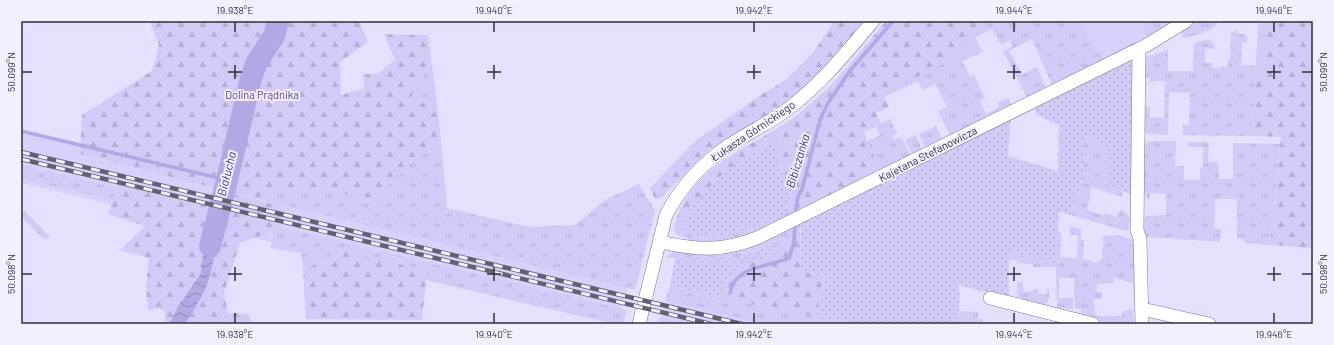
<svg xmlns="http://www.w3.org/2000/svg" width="1334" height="345" font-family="Barlow,sans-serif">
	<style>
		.built { fill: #d8d1fb }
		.grass { fill: url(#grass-tufts) }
		.forest { fill: url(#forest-firs) }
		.garden { fill: url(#garden-dots) }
		.water { fill: url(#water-waves) }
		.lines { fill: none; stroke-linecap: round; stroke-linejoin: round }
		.stream { stroke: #b3a7e5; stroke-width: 3.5 }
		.river { stroke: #b3a7e5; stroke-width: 22 }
		.minor-casing { stroke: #7c7696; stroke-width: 14 }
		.minor { stroke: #fff; stroke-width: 13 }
		.rail-casing { stroke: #636072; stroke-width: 4.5 }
		.rail { stroke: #f2effe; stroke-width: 3; stroke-dasharray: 9; stroke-linecap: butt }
		.ticks { fill: none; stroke: #322f3d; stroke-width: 1.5 }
		.labels { text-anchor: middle; stroke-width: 4; stroke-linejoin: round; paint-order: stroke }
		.park-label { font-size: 11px; fill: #57428c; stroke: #f2effe }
		.street-label { font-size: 11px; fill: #322f3d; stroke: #f2effe }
		.water-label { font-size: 12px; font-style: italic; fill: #463179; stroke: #f2effe }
		.neatline { fill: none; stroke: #322f3d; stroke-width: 1.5 }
		.ticks-label { font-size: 10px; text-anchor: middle; fill: #322f3d }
	</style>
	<defs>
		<pattern id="grass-tufts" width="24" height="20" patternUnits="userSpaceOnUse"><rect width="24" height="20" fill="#d3caf7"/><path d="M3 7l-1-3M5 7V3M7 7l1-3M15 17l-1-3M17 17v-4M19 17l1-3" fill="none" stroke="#b6aed5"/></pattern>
		<pattern id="forest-firs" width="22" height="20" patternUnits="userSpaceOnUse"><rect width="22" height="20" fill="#d3caf7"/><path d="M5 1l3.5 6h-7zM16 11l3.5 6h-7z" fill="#b6aed5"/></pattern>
		<pattern id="garden-dots" width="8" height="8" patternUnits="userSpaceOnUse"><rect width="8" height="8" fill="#d3caf7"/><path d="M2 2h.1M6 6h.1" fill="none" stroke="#b6aed5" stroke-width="1.8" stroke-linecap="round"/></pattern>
		<pattern id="water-waves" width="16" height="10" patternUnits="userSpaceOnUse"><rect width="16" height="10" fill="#b3a7e5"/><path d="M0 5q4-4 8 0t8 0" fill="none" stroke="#9288bb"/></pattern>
	</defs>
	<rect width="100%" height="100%" fill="#e5e0fd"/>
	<path class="built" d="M1079 21H1174L1160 30 1103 58Z
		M21 132 629 282 617 324 21 183Z
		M665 301 762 324H690L661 317Z"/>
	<path class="grass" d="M986 21H1079L1103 58 1136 41V45L1052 85 1032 39 1009 51 1022 74 1037 67 1046 88 1027 97 1003 51 1013 46 1010 40 1001 45 992 29 975 37 983 52 962 61 970 77 974 75 985 98 980 101 986 114 999 107 997 103 1008 98 1012 105 950 135 938 111 947 107 935 84 923 90 918 81 884 97 973 40Z
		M1145 21H1180L1149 38 1144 32Z
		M1194 21H1218C1213 33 1195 35 1184 38L1182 37 1181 31Z
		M1264 23 1261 80H1254L1252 136 1183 135V125H1189L1190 93 1169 92 1168 135 1147 134 1142 129V107H1150V117L1164 118 1165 81H1155L1144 84 1143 82H1150V77H1143V58L1168 50V71H1193L1194 43 1209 39 1215 46 1213 49H1205V63H1212V68H1221V66L1228 67V61L1230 60 1231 32 1237 30V33L1247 35V42H1242L1241 65 1256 66 1258 24Z
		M431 58 437 103 409 102Z
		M890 119 897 133 892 136 894 140 901 137 912 158 802 212 879 169 867 141 880 135 876 126Z
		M936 126 942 139 926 150 919 134Z
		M916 135 922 149 912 154 905 140Z
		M1083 136 1106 145 1107 186 1123 192 1122 197 1091 187 1090 199 1086 209 1104 216 1105 213 1117 217 1120 210H1121C1127 213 1130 217 1131 223L1128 226 1130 228 1127 231 1071 215 1083 178Z
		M1150 141H1176L1175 166H1184V180H1200V168L1203 167V147H1188V142H1209L1208 162H1218L1219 179H1233V143L1280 144 1270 245 1247 243 1240 238H1237V199H1215L1214 228 1221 229 1220 242 1147 237 1141 230V218H1146V216L1166 215V194L1150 193V200L1147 198 1146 194 1143 190V145Z
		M442 150 447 208 529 227 575 225 605 200 639 184 655 211 635 290 271 202 274 189 325 188 377 204 386 187 419 154Z
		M21 165 205 210 200 222 21 178Z
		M785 218 736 242H688V238L677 235 675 232 674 227H684C697 247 742 229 760 224 768 222 777 220 785 218Z
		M801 221 800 231 737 258H666L671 253 678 251 704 252Z
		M275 226 627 310 623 324H614L426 280 427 271 333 248 331 259 303 269 301 253 271 248Z
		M1070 226 1081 229V240H1084L1083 260H1091V262L1098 263V261L1102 259V250L1104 245 1102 240 1104 236 1117 235 1133 240 1136 287 1133 292V283L1114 278V283L1097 284V292H1102V299H1094L1095 316H1122V312L1130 309 1133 310V324H1107L1081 318V309H1075L1074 278H1059V298H1073V309L1057 308 1056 267H1033V264L1017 263V260H1009V252L1056 264 1058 232H1061L1060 257 1077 258 1078 235H1070Z
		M1049 276V299L1046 304 1041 305 1034 301H1033V304L1023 302 1022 298 1017 297 1018 288 1017 287V282H1022L1024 292H1033V289H1038V294H1047V289H1049Z
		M670 286 722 298 856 324H762L665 301Z
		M959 311 978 312V319L983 320V324H958Z
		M661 317 690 324H655Z"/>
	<path class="forest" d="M150 21H359L368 42 340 62 341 95 364 88 363 74H377L395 60 384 34 428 35 431 58 409 102 437 103 442 150 419 154 387 187 378 204 325 188 275 189 271 202 80 154 82 115 152 71 159 45Z
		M834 21H865L819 73 793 97 771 113 708 151 660 199H655L650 188 694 142 756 98 787 79 813 53Z
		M886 21H986L973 40 956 57 917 77 884 97 889 107 876 113 881 124 864 132 879 169 802 212 785 218 795 178 782 173 776 141 689 211 684 227H674C688 170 742 151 786 123 795 117 803 111 810 104 839 80 862 49 886 21Z
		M1263 21H1313V248L1270 245 1281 137 1252 136 1254 80H1261Z
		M120 181 210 202 214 190 285 207 280 229 240 243 224 293 228 313 248 314 253 324H165V311L159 308 148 310 146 289 149 258 120 250 145 226 108 214Z
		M25 211 51 238 44 239 21 216V213Z
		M800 231V270L825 277 816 317 722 298C725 286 727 276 737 268L779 251 775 242Z
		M333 248 427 271 422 320 306 319 303 269 331 259Z"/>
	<path class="garden" d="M1129 59 1136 64 1133 195 1107 186 1106 145 1084 136 1083 178 1071 215 1059 212 1056 264 1009 252V298L958 285 960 293 958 324H856L816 317 825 277 800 270 801 221 1011 118 1008 156 1058 171 1059 126 1036 114 1035 106Z
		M776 141 782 173 795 178 785 218C777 220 768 222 760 224 738 231 710 244 687 232L684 227 689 211 720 176 739 161Z
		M775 242 779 252 737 268C727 276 725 286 722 298L670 286 675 258H737Z"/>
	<path class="water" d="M213 218H225C216 236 215 256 210 275 206 293 194 308 185 324H169L178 307 201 273 204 247Z"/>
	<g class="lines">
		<path class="stream" d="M21 131 227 180
			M795 216 798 197 802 189 820 120 828 103 849 72 893 21
			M730 293C734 266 768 267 789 258L794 242 795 222"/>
		<path class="river" d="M210 246 227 180 251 78 257 62 274 36 278 21"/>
		<g class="minor-casing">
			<path id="minor" d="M1139 49 1137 230 1140 239 1142 324
				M660 242C697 250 721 252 757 238L1147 45 1186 21
				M990 298 1093 324
				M1142 309 1209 324
				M639 324 666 215C681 186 704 162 731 144 750 132 771 122 788 109 821 84 847 52 873 21"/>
		</g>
		<use href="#minor" class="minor"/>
		<g class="rail-casing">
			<path id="rail" d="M21 152 742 324
				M21 159 711 324"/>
		</g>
		<use href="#rail" class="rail"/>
	</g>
	<path class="ticks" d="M235 22V32M494 22V32M754 22V32M1014 22V32M1274 22V32M235 65V79M494 65V79M754 65V79M1014 65V79M1274 65V79M22 72H32M228 72H242M487 72H501M747 72H761M1007 72H1021M1267 72H1281M1302 72H1312M235 267V281M494 267V281M754 267V281M1014 267V281M1274 267V281M22 274H32M228 274H242M487 274H501M747 274H761M1007 274H1021M1267 274H1281M1302 274H1312M235 313V323M494 313V323M754 313V323M1014 313V323M1274 313V323"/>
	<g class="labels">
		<g class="park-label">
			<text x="262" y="99">Dolina Prądnika</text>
		</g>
		<g class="street-label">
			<text transform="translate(753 131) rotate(-34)" y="4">Łukasza Górnickiego</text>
			<text transform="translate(928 154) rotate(-27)" y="4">Kajetana Stefanowicza</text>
		</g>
		<g class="water-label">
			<text transform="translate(798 161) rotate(-73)" y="4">Bibiczanka</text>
			<text transform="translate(227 174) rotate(-76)" y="4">Białucha</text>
		</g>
	</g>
	<rect width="1334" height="345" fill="none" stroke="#f2effe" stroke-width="44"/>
	<rect x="22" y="22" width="1290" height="301" class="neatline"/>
	<g class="ticks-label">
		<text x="235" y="14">19.938°E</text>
		<text x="494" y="14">19.940°E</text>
		<text x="754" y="14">19.942°E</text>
		<text x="1014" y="14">19.944°E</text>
		<text x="1274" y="14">19.946°E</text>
		<text transform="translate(11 72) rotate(-90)" y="4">50.099°N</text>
		<text transform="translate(1323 72) rotate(-90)" y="4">50.099°N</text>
		<text transform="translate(11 274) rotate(-90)" y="4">50.098°N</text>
		<text transform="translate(1323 274) rotate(-90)" y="4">50.098°N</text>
		<text x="235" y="338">19.938°E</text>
		<text x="494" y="338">19.940°E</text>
		<text x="754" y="338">19.942°E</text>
		<text x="1014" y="338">19.944°E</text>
		<text x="1274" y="338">19.946°E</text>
	</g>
</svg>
